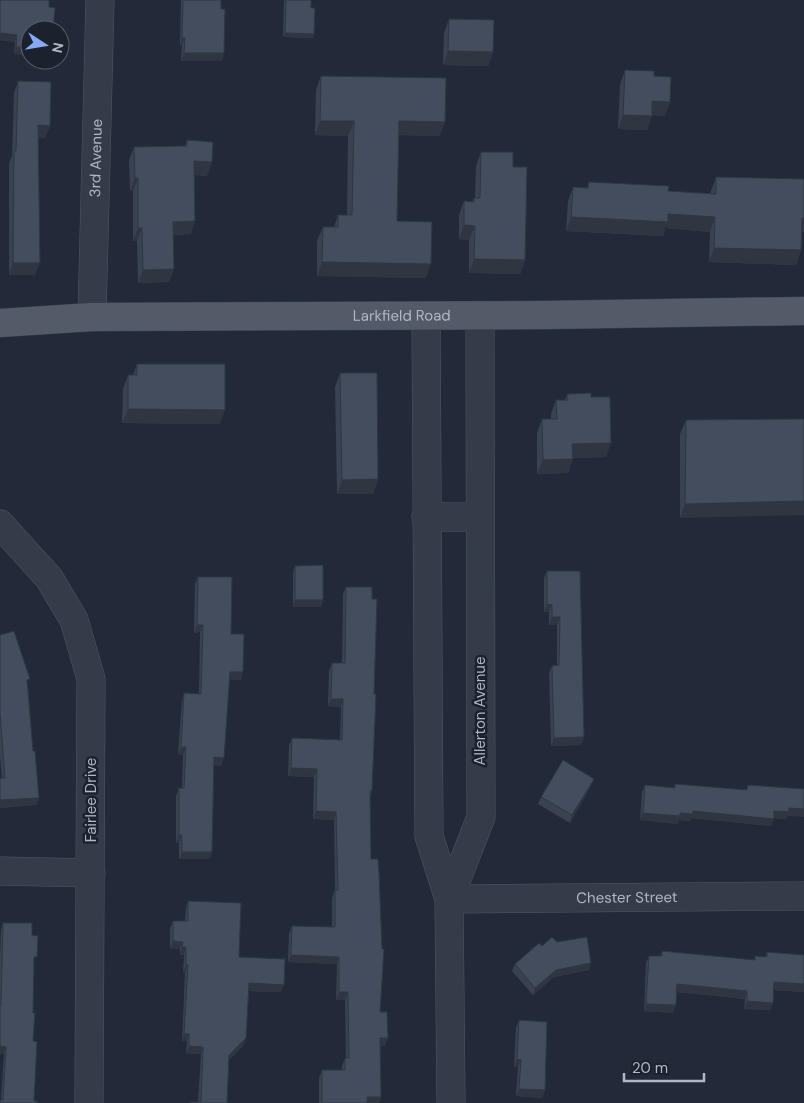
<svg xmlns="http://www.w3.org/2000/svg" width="804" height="1103" font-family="'DM Sans',sans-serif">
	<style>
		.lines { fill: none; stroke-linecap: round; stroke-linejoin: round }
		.minor-casing { stroke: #505764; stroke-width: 29 }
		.major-casing { stroke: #3e4652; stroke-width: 29 }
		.minor { stroke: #353c49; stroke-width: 28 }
		.major { stroke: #535b69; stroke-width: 28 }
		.wall { fill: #3a4251 }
		.shaded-wall { fill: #2f3642 }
		.building { fill: #434d5e; stroke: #2f3642 }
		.labels { text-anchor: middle; stroke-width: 5; stroke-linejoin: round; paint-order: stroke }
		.street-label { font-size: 15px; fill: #b0b7c5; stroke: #1b222e }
	</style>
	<rect width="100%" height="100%" fill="#222a39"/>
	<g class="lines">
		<g class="minor-casing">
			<g id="minor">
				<path d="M426 316 429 836 449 899 451 1103"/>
				<path id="s1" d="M92 317 100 0"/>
				<path d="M426 517H479"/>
				<path d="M0 524 49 578 74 620 91 679 89 1103"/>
				<path d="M0 871 91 873"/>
				<path d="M449 899 481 817 480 316"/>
				<path id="s2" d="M449 899 804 896"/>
			</g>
		</g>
		<g class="major-casing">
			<g id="major">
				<path id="s3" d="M0 323 92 317 546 315 804 311"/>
			</g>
		</g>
		<use href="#minor" class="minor"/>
		<use href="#major" class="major"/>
	</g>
	<path class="wall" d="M181 0H221V9L222 61H181L182 45 180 46Z
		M284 0H311V8L314 34 313 38 283 37Z
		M449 19 493 52 488 66 443 65 444 33Z
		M30 30V55L14 54 15 42 0 40Z
		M625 70 654 76 670 102 665 116 652 115 647 130 618 129 620 85Z
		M321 76 445 122 439 136 398 135 397 221 426 278 317 276V241L323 227H334L338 215H347L348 136 315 135 316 90Z
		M18 81 50 126 45 138 38 137 35 275H9V163L12 156 14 93Z
		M187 140 207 176 195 175 191 234 173 235 174 269 169 282 138 283 137 241H133V191H130L129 160 134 147 185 146Z
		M481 152 513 167 525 260 520 274 469 273V240L459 239V215L464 201 472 202 474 198H475L476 166Z
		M716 177 804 232H801V250L796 265 709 262 710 232 665 228 663 236 566 231 568 201 573 187 587 188 589 182 668 191 711 194V191Z
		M137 364 220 424 122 423 123 389 128 375H133Z
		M340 373 378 479 373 494H337L335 387Z
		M567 394 591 397 606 457 573 458 568 473 537 474V433L542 419H551V414L556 400H565Z
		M804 419 680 518V434L686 420Z
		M295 566 323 600 321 607H293V573Z
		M547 571H580L584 737 581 745 551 746 549 673 552 666 557 665V625H549V612H544V578Z
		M198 577 231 634 241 680 230 679 221 766 213 765 210 859H179V843H176V796L179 788H182L183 755 178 754 182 701 184 693 199 694 200 632 194 633 195 584Z
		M346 587 372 791 370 798 371 859 380 1012 385 1046H380L381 1097 379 1103H319V1078L322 1070H342V1066L345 1058H346L345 1000H336L337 964 288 962 289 934 292 926 332 927V898L335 890 334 820 313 819 314 777 288 776 289 746 292 738 340 740 341 707 328 706 329 671 332 663H342L343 594Z
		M0 635 28 685 33 751 39 798 36 805 0 808V778H2L0 756Z
		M675 784 746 790 748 785 788 816 786 819 774 818 771 826 692 818 690 821 679 820 677 824 640 820 642 792 645 785 674 788Z
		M591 786 570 823 538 804 541 797Z
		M188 901 239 957 281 992 249 991 246 1038 243 1046 229 1060 227 1103 198 1102 201 1054H186L187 1041H182L185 973H183L184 955H180V949H170V928L173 921H185L186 908Z
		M3 923 32 935 34 965 33 1013 34 1101 1 1100 4 1054H0V955L1 930Z
		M542 946 589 970 554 977 533 995 512 971 515 964Z
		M662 951 754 960 755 956 765 957 767 952 804 992 774 990 773 1003 770 1010 744 1009 745 999 677 992 673 1013 644 1011 646 963 649 956H660Z
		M519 1020 545 1090 542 1098 516 1096 518 1067H514L516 1028Z"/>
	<path class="shaded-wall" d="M0 33 17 35 15 42 0 40Z
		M285 33 314 34 313 38 283 37Z
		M182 38H185L182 45 180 46Z
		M16 47 30 48V55L14 54Z
		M448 51 493 52 488 66 443 65Z
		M184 53H224L222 61H181Z
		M652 101 670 102 665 116 647 115Z
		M623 115 652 116 647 130 618 129Z
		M320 121H354L348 136 315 135Z
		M399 121 445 122 439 136 393 135Z
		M38 125 50 126 45 138 34 137Z
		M194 161 212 162 207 176 190 174Z
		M135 178H138L133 191H130Z
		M668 214 715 217 710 232 665 228 663 236 566 231 571 217Z
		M802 218H804V232H797Z
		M195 221 191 234 168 235 173 222Z
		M464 225 475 226 469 240 459 239Z
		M138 228H142L137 241H133Z
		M714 248 801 250 796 265 709 262Z
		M474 259 525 260 520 274 469 273Z
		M322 262 431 264 426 278 317 276Z
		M13 263H40L35 275H9Z
		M174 269 169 282 138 283 143 270Z
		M128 409 225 410 220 424 122 423Z
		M611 443 606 457 567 458 572 444Z
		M573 459 568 473 537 474 543 460Z
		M378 479 373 494H337L342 480Z
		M804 501V515L680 518 685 504Z
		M295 600H323L321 607H293Z
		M547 604 552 605 549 612H544Z
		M552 617H560L557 625H549Z
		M197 625H203L200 632 194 633Z
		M230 672H243L241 680 228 679Z
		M331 699H343L341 707 328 706Z
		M584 737 581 745 551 746 554 738Z
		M181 747H186L183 755 178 754Z
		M214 757 224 758 221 766 211 765Z
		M291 768 317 769 314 777 288 776Z
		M594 779 591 786 570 823 572 815Z
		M39 798 36 805 0 808V800Z
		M789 808 804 809V817L788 816 786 819 771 818 774 811Z
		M316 811 336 812 334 820 313 819Z
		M693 811 774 819 771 826 692 818 690 821 679 820 677 824 640 820 643 813H680Z
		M179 835H182L179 843H176Z
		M182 852H212L210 859H179Z
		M173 941 183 942 180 949H170Z
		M182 947H186L184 955H180Z
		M291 955 339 957 337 964 288 962Z
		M591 963 589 970 554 977 533 995 535 988 556 970Z
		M186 965H188L185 973H183Z
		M774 982 804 984V992L772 990Z
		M249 983 284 985 281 992 247 991Z
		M677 984 747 991 745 999 674 992Z
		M339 992H348L345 1000H336Z
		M747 1001 773 1003 770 1010 744 1009Z
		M646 1004 676 1005 673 1013 644 1011Z
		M184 1034H189L187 1041H182Z
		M246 1038 243 1046 226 1062 229 1055Z
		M380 1038H388L385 1046H377Z
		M0 1046 6 1047 4 1054H0Z
		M189 1046 203 1047 201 1054H186Z
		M517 1059 521 1060 518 1067H514Z
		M519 1089 545 1090 542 1098 516 1096Z
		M367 1097H381L379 1103H365Z"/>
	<path class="building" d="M0 0H49V7L55 8 53 30H30V48L16 47 17 35 0 33Z
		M183 0H221V9H225L224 53H184L185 38H182Z
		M286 0H311V8H315L314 34 285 33Z
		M449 19 494 20 493 52 448 51Z
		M625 70 654 71V76L671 77 670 102 652 101V116L623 115Z
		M321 76 446 78 445 122 399 121 397 221 432 222 431 264 322 262 323 227H338V215H352L354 121H320Z
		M18 81 51 82 50 126 38 125 40 263H13L14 151H16Z
		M187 140 213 142 212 162 194 161 195 221 173 222 174 269 143 270 142 228H138V178H135L134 147 187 146Z
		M481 152H513V167H527L525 260 474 259 475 226 464 225V201L474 202V198H480Z
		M716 177 804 179V218H802L801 250 714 248 715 217 668 214V222L571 217 573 187 588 188 589 182 669 186 668 191 716 194Z
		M137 364H225V410L128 409V375H137Z
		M340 373H377L378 479 342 480Z
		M591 393V397H610L611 443 572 444 573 459 543 460 542 419H557L556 400H568L567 394Z
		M804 419V501L685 504 686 420Z
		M323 565V600H295V566Z
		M547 571H580L584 737 554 738 552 666 559 665 560 617H552V605L547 604Z
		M198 577H232L231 634H244L243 672H230L224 758 214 757 212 852H182V835H179V788H184L186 747H181L184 693 201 694 203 625H197Z
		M346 587H372V599H377L374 694H376L372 791H370L371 859H378L379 873 382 949H384L380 1012H387L388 1038H380L381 1097H367V1103H322V1070H345V1058H349L348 992H339V957L291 955 292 926 335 927V890H338L336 812 316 811 317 769 291 768 292 738 342 740 343 699H331L332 663H345Z
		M14 631 30 679 27 680 33 751H35L39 798 0 800V778H5L0 712V635Z
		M563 760 594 779 572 815 541 797Z
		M675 784 747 790 748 785 804 789V809L789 808V812L774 811V819L693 811V814L680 813V816L643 813 645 785 675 788Z
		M188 901 241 903 239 957 285 959 284 985 249 983 246 1038 229 1055 227 1103H190V1102H201L203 1047 189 1046V1034H184L188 965H186V947H182L183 942 173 941V921H188Z
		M3 923H32V935L38 936 37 957H34L33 1013H35L33 1041 37 1042 34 1101H37V1103H0V1100H3L6 1047 0 1046V1005H1Z
		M552 937 557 942 587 937 591 963 556 970 535 988 515 964 539 943 542 946Z
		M662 951 755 960V956L767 957V952L804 955V984L774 982 773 1003 747 1001V991L677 984 676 1005 646 1004 649 956H662Z
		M519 1020 547 1022 545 1090 519 1089 521 1060 517 1059Z"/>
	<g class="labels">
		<g class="street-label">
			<text dy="5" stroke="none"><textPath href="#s1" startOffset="159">3rd Avenue</textPath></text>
			<text dy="5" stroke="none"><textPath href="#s3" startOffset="402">Larkfield Road</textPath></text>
			<text transform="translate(480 711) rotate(-90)" y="5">Allerton Avenue</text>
			<text transform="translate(91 800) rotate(-90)" y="5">Fairlee Drive</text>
			<text dy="5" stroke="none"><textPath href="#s2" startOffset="178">Chester Street</textPath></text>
		</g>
	</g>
	<g transform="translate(45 45) rotate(102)"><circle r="24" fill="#1b222e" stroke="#575e6a"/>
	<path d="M0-4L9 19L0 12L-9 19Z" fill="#85abf6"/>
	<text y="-8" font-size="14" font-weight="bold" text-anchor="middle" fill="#b0b7c5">N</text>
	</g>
	<path d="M624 1073v8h80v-8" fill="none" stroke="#b0b7c5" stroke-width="2.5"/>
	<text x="632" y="1073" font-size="15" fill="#b0b7c5" stroke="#1b222e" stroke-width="4" paint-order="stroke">20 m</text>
</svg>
